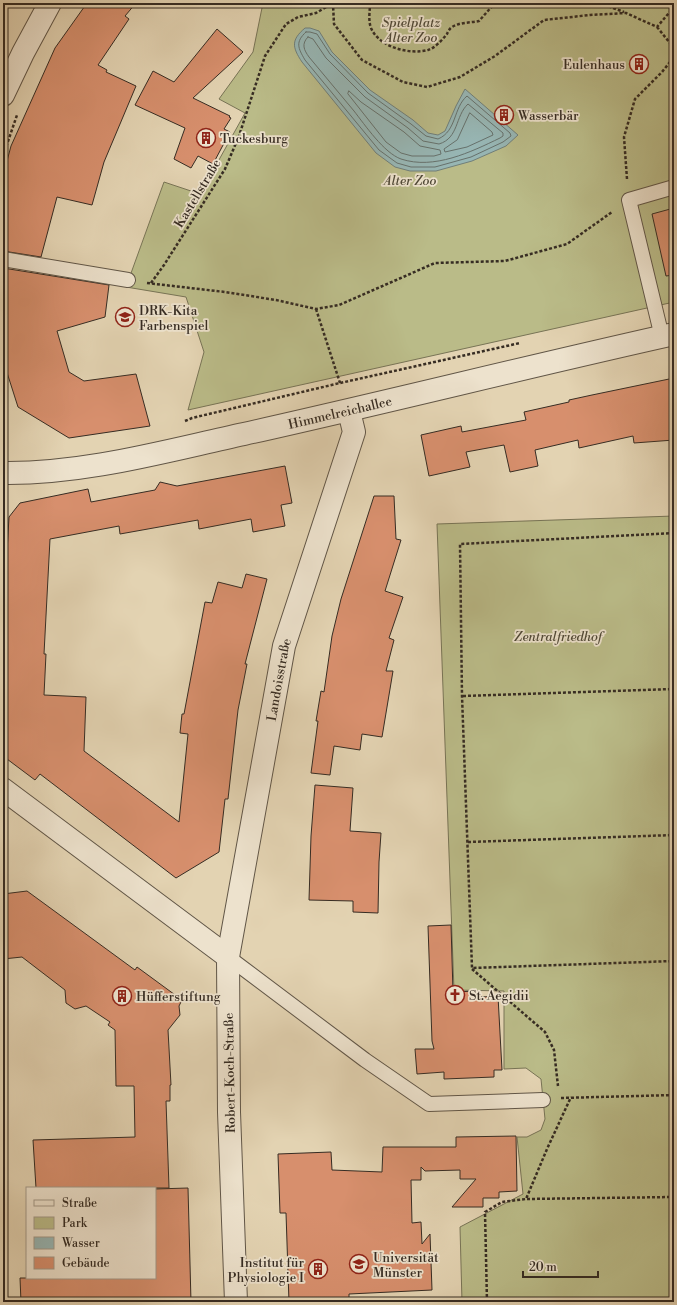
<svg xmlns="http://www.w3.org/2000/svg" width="677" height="1305" font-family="'Libre Bodoni',serif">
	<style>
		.green { fill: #babb88; stroke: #787456 }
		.water { fill: #97b6b4; stroke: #707f7a }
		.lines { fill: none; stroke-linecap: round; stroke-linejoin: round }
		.shore { stroke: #66716c; stroke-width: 1 }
		.building { fill: #d78f6d; stroke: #362c23 }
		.service-casing { stroke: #615647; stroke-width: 16 }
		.minor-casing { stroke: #615647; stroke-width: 24 }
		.tertiary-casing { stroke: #615647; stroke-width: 24 }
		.path { stroke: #362c23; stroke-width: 2.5; stroke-dasharray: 3 2; stroke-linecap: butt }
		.service { stroke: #ede2cd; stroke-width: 14 }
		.minor { stroke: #ede2cd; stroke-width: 22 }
		.tertiary { stroke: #ede2cd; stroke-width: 22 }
		.labels { text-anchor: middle; stroke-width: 3.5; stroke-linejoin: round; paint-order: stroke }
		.park-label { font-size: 13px; font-style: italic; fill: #504937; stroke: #ede2cd }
		.poi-label { font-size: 13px; fill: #362c23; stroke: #ede2cd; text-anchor: start }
		.street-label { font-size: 13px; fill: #362c23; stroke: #ede2cd }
	</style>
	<rect width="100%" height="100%" fill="#e3d3b2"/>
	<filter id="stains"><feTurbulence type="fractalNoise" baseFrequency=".005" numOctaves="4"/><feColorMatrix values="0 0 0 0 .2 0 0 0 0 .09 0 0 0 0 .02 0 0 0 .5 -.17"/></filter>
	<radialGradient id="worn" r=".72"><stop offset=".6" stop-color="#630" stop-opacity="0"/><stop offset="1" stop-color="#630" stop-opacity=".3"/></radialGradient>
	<path class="green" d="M263 3H674V302L188 410 204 352 186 297 126 287 164 182 200 194 245 113 219 99 253 52Z
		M674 516V1302H462L460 1227 523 1194 517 1137H527L541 1130 545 1119 541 1079 526 1068 504 1069V991L454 990 437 524Z"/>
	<path class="water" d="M305 28H310L319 31 332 52 370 90 413 120 428 133 438 135 445 131 456 106 465 89 518 135 506 146 472 161 436 171H410L395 167 376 153 302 62C292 47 291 40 305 28Z"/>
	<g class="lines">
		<path class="shore" d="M306 32H310L317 34 330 54 368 93 411 124 426 136 438 139C457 131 453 108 467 96L510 133 511 136 503 142 471 157 435 167H411L397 163 379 150 305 60C298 48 295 42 306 32Z
			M308 37 313 39 326 58 365 97 408 128 423 141 439 144C459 138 455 116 468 104L503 133V136L500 138C471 152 434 170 401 159 384 153 365 125 354 111 339 93 324 75 309 57 304 50 301 44 308 37Z
			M349 91 361 102 404 132 420 146 440 150 441 154 434 156H412L401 153 386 142 348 94Z
			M470 113 492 132 493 135 467 147 445 152 444 149 457 140Z"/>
	</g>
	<path class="building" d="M87 3H136L125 16 129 19 98 65 107 70 106 72 136 86 104 162 92 205 57 197 41 257 3 251V176L11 146 55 48Z
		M217 29 243 52 193 98 230 116 229 117 231 118 224 129 230 132 213 164 198 156 191 168 174 159 185 128 135 105 153 71 174 82Z
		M674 208V275L666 276 652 214Z
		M3 268 109 285 105 317 57 331 69 372 84 381 136 374 150 426 69 438 18 407 3 360Z
		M674 378V440L634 443 633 436 579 448 578 440 535 450 538 466 510 472 504 445 466 452 470 467 429 476 421 435 461 426 462 432 526 420 524 412 569 402V400L592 395Z
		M285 466 292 503 281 505 285 526 253 532 251 519 199 529 198 520 120 534 119 526 50 539 44 654H46L44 695 86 697 84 751 179 822 188 734 180 733 182 714H184L205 602 212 603 218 582 242 588 246 574 267 579 245 664H247L238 710 228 799H225L219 852 176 878 40 774 35 780 3 756V623L9 517 20 503 88 489 91 502 155 490 160 482 177 486Z
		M374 496H394L396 539 401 540 385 591 403 597 389 638 394 640 386 671H393L382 737 362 734 360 750 334 746 330 775 311 773 318 721H316L321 691 324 692 332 636 341 599Z
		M315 785 353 788 350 831 381 833 379 862 378 913 353 912V901L309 900 311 836Z
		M27 891 135 970 137 967 182 1000 179 1006 180 1015 168 1030 171 1085H170V1101H166L169 1188H36L33 1140 135 1137 134 1086H116L115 1030 108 1025 110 1022 86 1006 75 1009 66 1003 65 990 22 957 3 959V894Z
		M451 925 453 992 476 991 482 997 498 996 502 1070H494V1077L444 1079V1072L417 1074 415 1049H434L432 1041 428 926Z
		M516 1136 517 1191 499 1192V1198H483V1207H452L476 1179H460V1170L425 1171 421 1167V1180H411L412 1223 421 1222 422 1244 430 1234 432 1290 349 1294V1302H289L286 1213H280L278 1154 331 1152 332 1170 382 1172 383 1147H456V1137Z
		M188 1188 191 1302H142V1300L21 1302 20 1278H155V1189Z"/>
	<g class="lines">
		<g class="service-casing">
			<path id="service" d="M3 259 128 280
				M662 337 629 200 674 187
				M228 957 365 1060 429 1104 543 1100"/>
		</g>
		<g class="minor-casing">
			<g id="minor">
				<path d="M3 789 228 957"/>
				<path id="s1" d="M236 1302 229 1112 228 957 284 646 354 432 349 411"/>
			</g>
		</g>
		<g class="tertiary-casing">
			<g id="tertiary">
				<path d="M3 95 23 53 50 3"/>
				<path id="s2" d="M3 473C85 474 165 451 244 434 388 402 530 366 674 334"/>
			</g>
		</g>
		<path class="path" d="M334 3 333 4 334 24 362 60 403 82 427 87 460 77 495 56 544 20 590 15 626 13 657 27 674 7
			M370 3C370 11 368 20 371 28 379 47 409 55 428 50 435 48 442 40 447 34 448 32 449 29 452 27 460 22 470 23 479 21L495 3
			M599 3 624 12
			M657 27 674 48
			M3 156 17 115
			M627 179 624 137 635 99 662 72 674 57
			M147 283 225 292 276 300 316 309 339 305 435 263 505 261 567 244 612 212
			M151 283 164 265 225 169 239 136 265 56 286 24 298 17 316 13 333 3
			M316 309 340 383
			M185 421 192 418 340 383 520 343
			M674 533 460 544 462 696 472 968 674 961
			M463 696 674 689
			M468 842 674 835
			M472 969 545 1032 554 1050 558 1086
			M561 1098 674 1095
			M527 1199 674 1197
			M487 1302 485 1212 502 1202 526 1199 547 1149 571 1097"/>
		<use href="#service" class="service"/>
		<use href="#minor" class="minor"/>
		<use href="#tertiary" class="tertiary"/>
	</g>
	<defs>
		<g id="building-ring" transform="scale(1)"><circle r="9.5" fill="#ede2cd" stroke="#8f2418" stroke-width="1.5"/><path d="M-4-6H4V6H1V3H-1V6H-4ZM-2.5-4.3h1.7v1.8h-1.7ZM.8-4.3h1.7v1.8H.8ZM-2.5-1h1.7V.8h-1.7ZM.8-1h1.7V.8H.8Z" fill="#8f2418"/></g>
		<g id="school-ring" transform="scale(1)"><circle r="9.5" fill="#ede2cd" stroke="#8f2418" stroke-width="1.5"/><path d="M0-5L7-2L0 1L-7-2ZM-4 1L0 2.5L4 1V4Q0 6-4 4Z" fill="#8f2418"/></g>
		<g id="church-ring" transform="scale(1)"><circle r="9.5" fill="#ede2cd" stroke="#8f2418" stroke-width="1.5"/><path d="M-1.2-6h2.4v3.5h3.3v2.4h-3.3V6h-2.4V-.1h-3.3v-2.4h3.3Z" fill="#8f2418"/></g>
		<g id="university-ring" transform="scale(1)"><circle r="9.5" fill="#ede2cd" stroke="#8f2418" stroke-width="1.5"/><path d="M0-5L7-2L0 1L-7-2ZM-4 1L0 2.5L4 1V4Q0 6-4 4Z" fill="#8f2418"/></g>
	</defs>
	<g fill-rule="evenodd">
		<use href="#building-ring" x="639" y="64"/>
		<use href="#building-ring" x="504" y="115"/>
		<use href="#building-ring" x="206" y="138"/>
		<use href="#school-ring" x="125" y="317"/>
		<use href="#church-ring" x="455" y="995"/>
		<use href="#building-ring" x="122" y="996"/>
		<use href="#university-ring" x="359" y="1264"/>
		<use href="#building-ring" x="318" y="1269"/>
	</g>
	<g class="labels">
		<g class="park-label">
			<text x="411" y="27">Spielplatz<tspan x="411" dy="15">Alter Zoo</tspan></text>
			<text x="410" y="185">Alter Zoo</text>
			<text x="558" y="641">Zentralfriedhof</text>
		</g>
		<g class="poi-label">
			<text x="625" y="69" text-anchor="end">Eulenhaus</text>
			<text x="518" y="120">Wasserbär</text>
			<text x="220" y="143">Tuckesburg</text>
			<text x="139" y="315">DRK-Kita<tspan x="139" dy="15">Farbenspiel</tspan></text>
			<text x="469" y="1000">St. Aegidii</text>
			<text x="136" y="1001">Hüfferstiftung</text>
			<text x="373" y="1262">Universität<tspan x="373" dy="15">Münster</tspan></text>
			<text x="304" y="1267" text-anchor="end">Institut für<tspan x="304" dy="15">Physiologie I</tspan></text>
		</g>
		<g class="street-label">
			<text transform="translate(197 193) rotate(-59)" y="5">Kastellstraße</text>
			<text dy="5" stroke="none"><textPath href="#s2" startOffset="343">Himmelreichallee</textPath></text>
			<text dy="5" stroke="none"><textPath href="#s1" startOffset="627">Landoisstraße</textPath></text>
			<text transform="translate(229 1073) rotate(-91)" y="5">Robert-Koch-Straße</text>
		</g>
	</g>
	<rect width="677" height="1305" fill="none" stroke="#e3d3b2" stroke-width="16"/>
	<rect x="4" y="4" width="669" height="1297" fill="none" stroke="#362c23" stroke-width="2"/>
	<rect x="8" y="8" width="661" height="1289" fill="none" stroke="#362c23"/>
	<rect x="26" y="1187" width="130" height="92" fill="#ede2cd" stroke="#a49989"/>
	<rect x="34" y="1200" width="20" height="6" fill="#ede2cd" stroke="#a49989"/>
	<text x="62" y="1207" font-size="12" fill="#362c23">Straße</text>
	<rect x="34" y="1217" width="20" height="12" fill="#babb88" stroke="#a49989"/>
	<text x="62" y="1227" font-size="12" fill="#362c23">Park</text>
	<rect x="34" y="1237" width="20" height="12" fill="#97b6b4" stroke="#a49989"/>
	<text x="62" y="1247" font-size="12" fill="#362c23">Wasser</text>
	<rect x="34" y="1257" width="20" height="12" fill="#d78f6d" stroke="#a49989"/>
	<text x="62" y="1267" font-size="12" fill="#362c23">Gebäude</text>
	<path d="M523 1271v6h75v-6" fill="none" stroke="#362c23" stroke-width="2"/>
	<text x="529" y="1271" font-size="12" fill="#362c23" stroke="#ede2cd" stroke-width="3" paint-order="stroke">20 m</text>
	<rect width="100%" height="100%" filter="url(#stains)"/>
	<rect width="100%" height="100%" fill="url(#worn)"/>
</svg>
